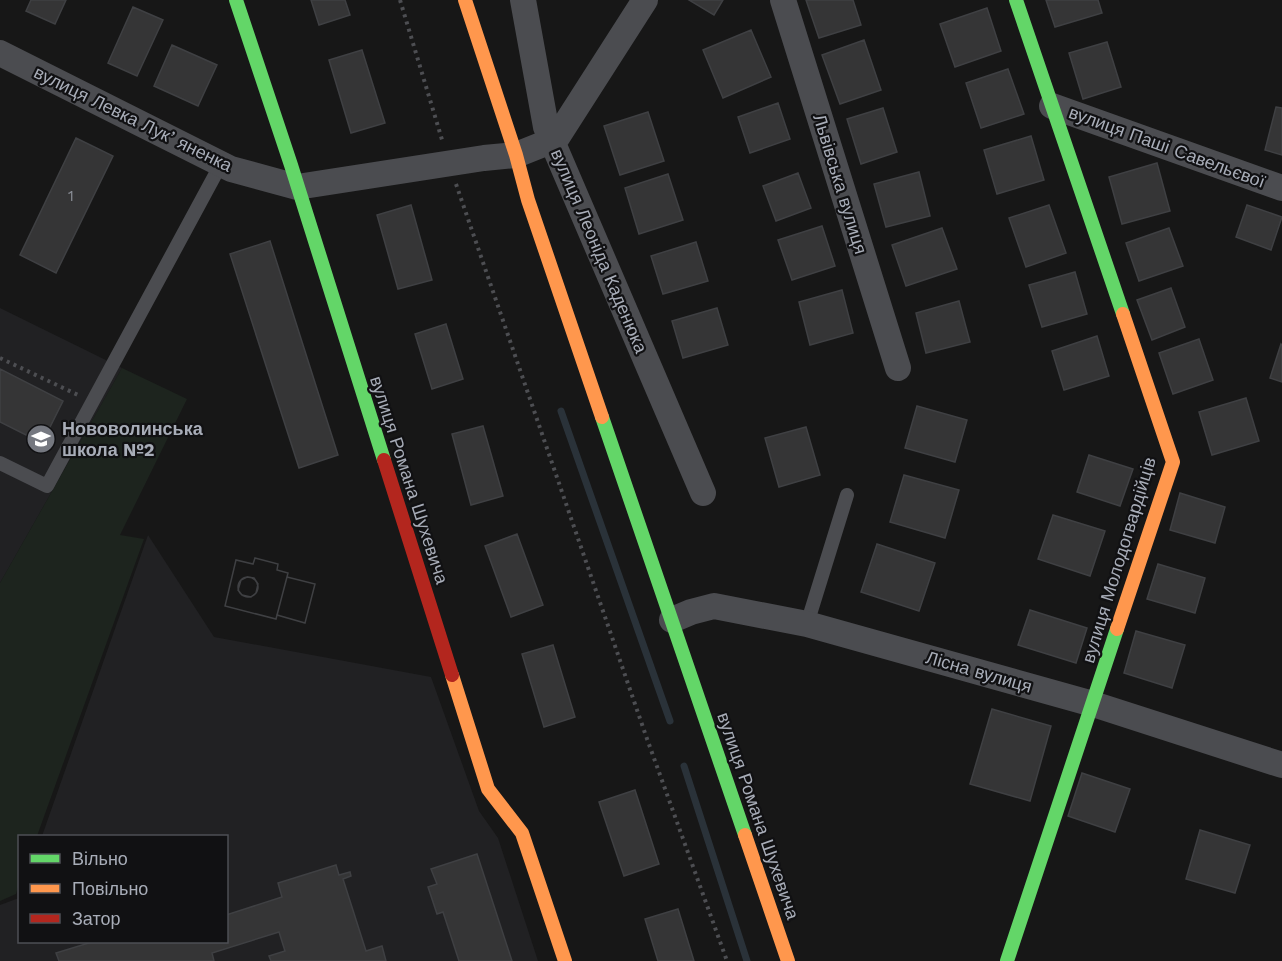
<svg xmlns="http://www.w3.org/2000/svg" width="1282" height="961" font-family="'Work Sans',sans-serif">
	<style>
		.built { fill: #212123 }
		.green { fill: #1d241e }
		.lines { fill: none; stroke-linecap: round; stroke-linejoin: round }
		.stream { stroke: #2a3239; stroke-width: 7 }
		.building { fill: #353536; stroke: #3f4043; stroke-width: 1.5; fill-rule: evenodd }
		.path { stroke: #4d4e52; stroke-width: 4; stroke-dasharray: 3 4.5; stroke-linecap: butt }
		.lane { stroke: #4b4c50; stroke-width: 14 }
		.street { stroke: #4b4c50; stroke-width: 26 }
		.fast { stroke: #63d668; stroke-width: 14 }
		.slow { stroke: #ff974d; stroke-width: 14 }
		.jam { stroke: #b3261e; stroke-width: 14 }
		.labels { text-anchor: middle; stroke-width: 4.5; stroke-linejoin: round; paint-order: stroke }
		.number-label { font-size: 15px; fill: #8b8f98 }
		.street-label { font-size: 18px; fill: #a8adb8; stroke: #111113 }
		.poi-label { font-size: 18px; font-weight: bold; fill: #a8adb8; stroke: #111113; text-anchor: start }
	</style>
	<rect width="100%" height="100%" fill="#171717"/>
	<path class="built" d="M0 308 122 368 0 583Z
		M148 535 214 637 431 677 479 811 498 838 538 961H0V905L19 898 20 942H226V836H42Z"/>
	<path class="green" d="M122 368 187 399 120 535 144 539 37 836H20L19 884 16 894 0 901V583Z"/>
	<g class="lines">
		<path class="stream" d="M561 411 670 721
			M684 766 747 961"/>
	</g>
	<path class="building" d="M31 0H66L55 24 26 11Z
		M311 0H345L350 15 319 25Z
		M689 0H723L714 15Z
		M806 0H853L861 25 819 38Z
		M1046 0H1098L1102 13 1055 27Z
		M133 7 163 20 137 76 108 63Z
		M987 8 1001 51 955 67 940 24Z
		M751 30 771 77 723 98 703 50Z
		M864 40 881 90 840 104 822 55Z
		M1107 42 1121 87 1083 99 1069 53Z
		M172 45 217 65 198 106 154 86Z
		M362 50 385 123 351 133 329 60Z
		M1008 69 1024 114 981 128 966 83Z
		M778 103 790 139 750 153 738 117Z
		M1276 107 1282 108V155L1265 150Z
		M883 108 897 152 861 164 847 119Z
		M648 112 664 161 620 175 604 126Z
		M1031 136 1044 180 997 194 984 150Z
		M76 138 113 156 56 273 20 255Z
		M1157 163 1170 211 1122 224 1109 177Z
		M919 172 930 216 886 227 874 184Z
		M798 173 811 208 776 221 763 186Z
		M668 174 683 220 639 234 625 188Z
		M411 205 432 280 398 289 377 215Z
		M1049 205 1066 253 1026 267 1009 218Z
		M1247 205 1282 217 1271 250 1236 237Z
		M822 226 835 266 792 280 778 240Z
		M942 228 957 269 906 286 892 245Z
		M1169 228 1183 266 1139 281 1126 243Z
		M270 241 338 455 299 468 230 254Z
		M696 242 708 281 663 294 651 256Z
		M1075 272 1087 314 1042 327 1029 285Z
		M1171 288 1185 327 1152 340 1137 300Z
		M842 290 853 333 810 345 799 302Z
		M959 301 970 342 926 353 916 313Z
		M717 308 728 345 683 358 672 321Z
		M446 324 463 379 432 389 415 334Z
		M1097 336 1109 376 1064 390 1052 351Z
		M1199 339 1213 380 1173 394 1159 353Z
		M1281 344 1282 345V382L1270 378Z
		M0 369 63 401 42 443 0 422Z
		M1246 398 1259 441 1212 455 1199 412Z
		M917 406 967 420 955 462 905 448Z
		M483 426 503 496 471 505 452 434Z
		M806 427 820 475 779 487 765 438Z
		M1089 455 1133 469 1120 506 1077 492Z
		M904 475 959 490 945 538 890 522Z
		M1180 493 1225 507 1215 543 1170 530Z
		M1053 515 1105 531 1090 576 1038 559Z
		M517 534 543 605 511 617 485 546Z
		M877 544 935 563 919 611 861 592Z
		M255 558 278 564 277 570 288 573 287 577 315 584 305 623 277 615 276 619 225 606 236 560 253 564ZM247 577 254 578 258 584 256 593 251 597 242 595 238 590 241 580Z
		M255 558 278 564 277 570 288 573 276 619 225 606 236 560 253 564Z
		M1158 564 1205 578 1195 613 1147 599Z
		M238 587a10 10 0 1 1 20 0a10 10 0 1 1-20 0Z
		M287 577 315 584 305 623 277 615Z
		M1030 610 1087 628 1076 663 1018 645Z
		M1136 631 1185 645 1172 688 1124 673Z
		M553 645 575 717 544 727 522 654Z
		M992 709 1051 726 1030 801 970 784Z
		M1082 773 1130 789 1115 832 1068 816Z
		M635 790 659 864 624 876 599 802Z
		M1200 830 1250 845 1235 893 1186 879Z
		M477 854 512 961H459L443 912 437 914 428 887 437 884 431 869Z
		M336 865 339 875 350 872 351 876 343 879 366 951 382 946 386 961H271L269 956 285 951 279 932 212 953 214 961H59L56 953 92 942H226V915L282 897 278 883Z
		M678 909 694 961H658L645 919Z"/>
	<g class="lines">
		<path class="path" d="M400 0 443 143
			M456 184 646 736 727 961
			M0 358 78 395"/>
		<path class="lane" d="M0 463 47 486 221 164
			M807 624 847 495"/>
		<path class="street" d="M523 0 546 127 703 493
			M783 0 898 368
			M0 53 231 169 297 187 484 158 516 155 556 139 645 0
			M1052 106 1282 188
			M672 620 691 612 714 606 807 624 1093 704 1282 765"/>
		<path class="fast" d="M236 0 291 165 384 460
			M1016 0 1123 314
			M602 417 745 835
			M1007 961 1117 629"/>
		<path class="slow" d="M465 0 516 155 528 200 602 417
			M1117 629 1173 462 1123 314
			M452 675 488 789 522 833 565 961
			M745 835 788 961"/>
		<path class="jam" d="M384 460 452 675"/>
	</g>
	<defs>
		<g id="school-disc" transform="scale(1.5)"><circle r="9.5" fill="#757880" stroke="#111113"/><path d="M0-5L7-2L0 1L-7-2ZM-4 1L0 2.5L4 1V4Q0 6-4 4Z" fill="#fff"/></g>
	</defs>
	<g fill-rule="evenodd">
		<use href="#school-disc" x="41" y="439"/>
	</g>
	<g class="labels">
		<g class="number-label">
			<text x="71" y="201">1</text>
		</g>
		<g class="street-label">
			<text transform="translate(133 119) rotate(26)" y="6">вулиця Левка Лукʼяненка</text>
			<text transform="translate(1167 147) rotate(20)" y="6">вулиця Паші Савельєвої</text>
			<text transform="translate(840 184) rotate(73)" y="6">Львівська вулиця</text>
			<text transform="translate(599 251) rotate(67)" y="6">вулиця Леоніда Каденюка</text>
			<text transform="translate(409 480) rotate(72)" y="6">вулиця Романа Шухевича</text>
			<text transform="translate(1119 560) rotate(-73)" y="6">вулиця Молодогвардійців</text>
			<text transform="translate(979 672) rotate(16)" y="6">Лісна вулиця</text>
			<text transform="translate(758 816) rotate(71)" y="6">вулиця Романа Шухевича</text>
		</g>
		<g class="poi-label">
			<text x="62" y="435">Нововолинська<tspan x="62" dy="21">школа №2</tspan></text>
		</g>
	</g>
	<rect x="18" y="835" width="210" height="108" fill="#111113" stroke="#4d4f55" stroke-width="1.5"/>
	<rect x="30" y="854" width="30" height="9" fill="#63d668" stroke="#4d4f55" stroke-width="1.5"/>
	<text x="72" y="865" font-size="18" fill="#a8adb8">Вільно</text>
	<rect x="30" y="884" width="30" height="9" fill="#ff974d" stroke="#4d4f55" stroke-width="1.5"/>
	<text x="72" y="895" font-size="18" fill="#a8adb8">Повільно</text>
	<rect x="30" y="914" width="30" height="9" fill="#b3261e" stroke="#4d4f55" stroke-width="1.5"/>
	<text x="72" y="925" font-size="18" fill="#a8adb8">Затор</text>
</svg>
